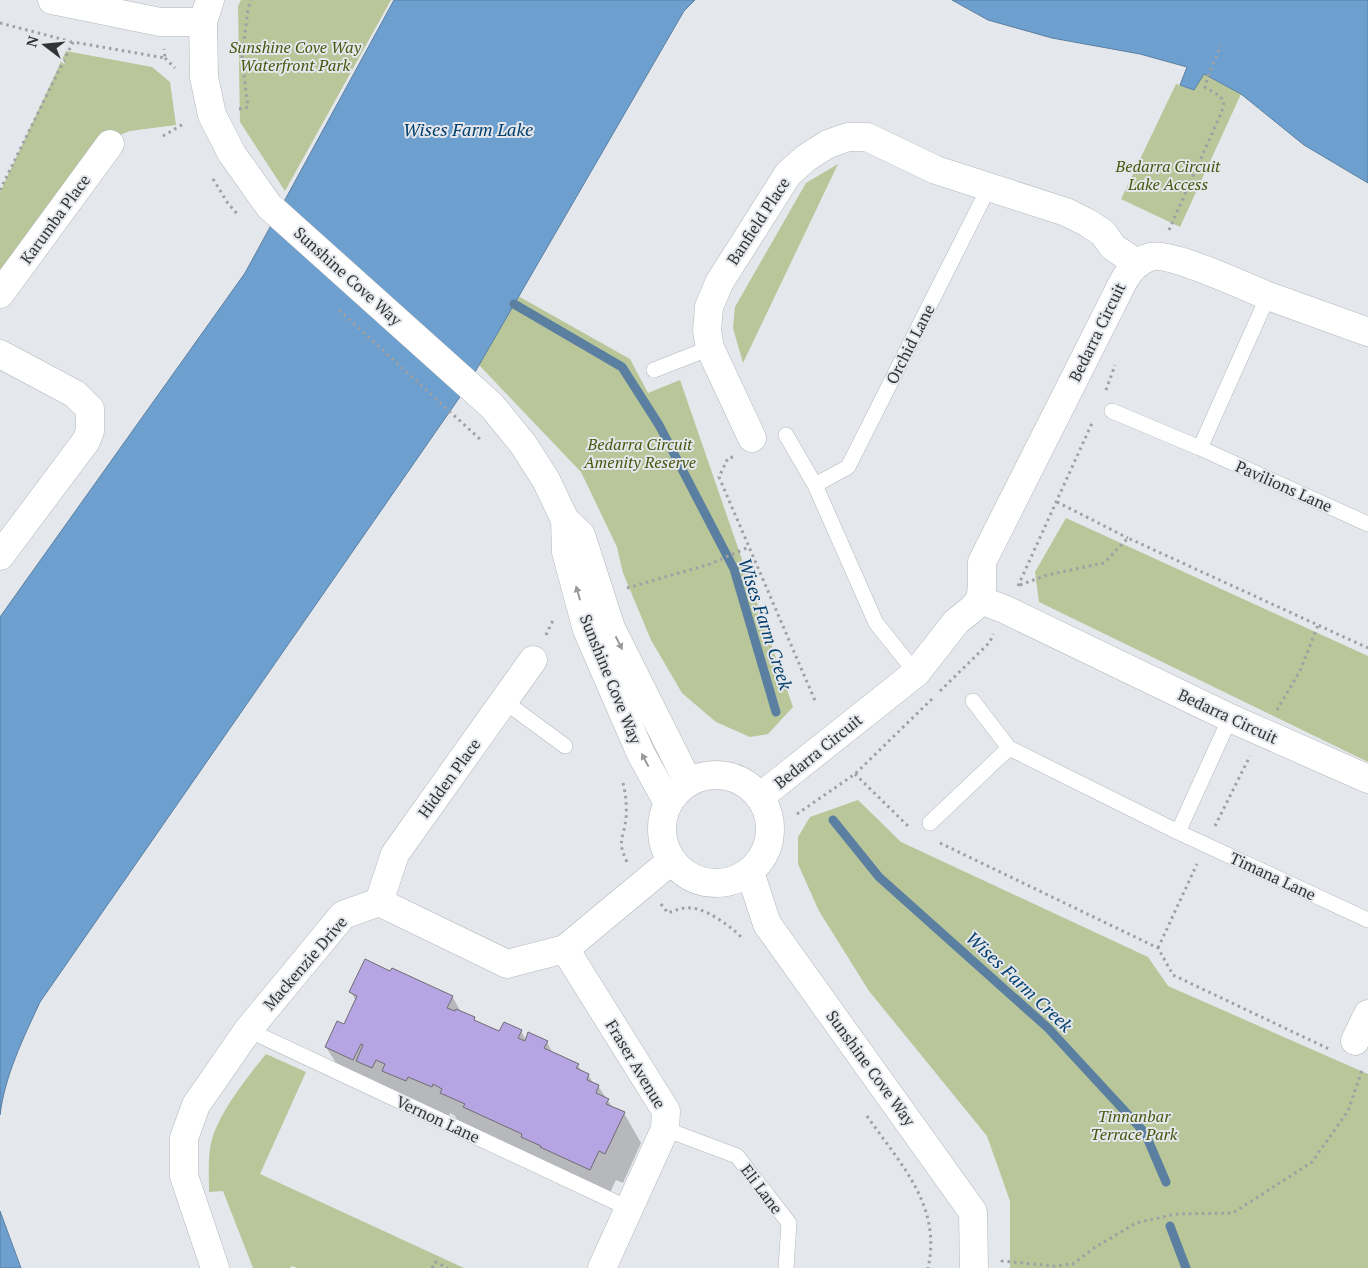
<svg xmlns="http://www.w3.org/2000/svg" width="1368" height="1268" font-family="'PT Serif',serif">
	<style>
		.green { fill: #b8c699 }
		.water { fill: #6d9fcf; stroke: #5b7fa1 }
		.shadow { fill: #0003 }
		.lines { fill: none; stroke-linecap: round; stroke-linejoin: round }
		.stream { stroke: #5b7fa1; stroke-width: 9 }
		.building { fill: #b7a4e2; stroke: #6e6d72 }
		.service-casing { stroke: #b4b7bc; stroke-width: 16 }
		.minor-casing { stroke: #b4b7bc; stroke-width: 29 }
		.tertiary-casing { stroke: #b4b7bc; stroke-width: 29 }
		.path { stroke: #9ea0a4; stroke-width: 3; stroke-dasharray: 2.5 4; stroke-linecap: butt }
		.service { stroke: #fff; stroke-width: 15 }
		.minor { stroke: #fff; stroke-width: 28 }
		.tertiary { stroke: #fff; stroke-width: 28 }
		.oneway { fill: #989a9a }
		.labels { text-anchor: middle; stroke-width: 4; stroke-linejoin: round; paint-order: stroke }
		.park-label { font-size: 16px; font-style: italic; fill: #48570e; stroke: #e4e7ec }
		.street-label { font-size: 16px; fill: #323435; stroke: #e4e7ec }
		.water-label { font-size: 18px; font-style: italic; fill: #033f6d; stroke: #e4e7ec }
	</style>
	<rect width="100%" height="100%" fill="#e4e7ec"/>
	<path class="green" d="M241 0H391L285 191 240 122 238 6Z
		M66 51 152 67 170 82 176 125 130 131 97 144 0 274V192Z
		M1203 74 1241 94 1180 227 1121 199 1176 84 1194 90Z
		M838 164 743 363 733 328 735 307 806 183Z
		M518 296 630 359 648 393 680 380 793 707 768 734 750 737 716 722 682 693 651 640 623 573 617 547 581 472 479 365Z
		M1066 518 1368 656V762L1039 602 1035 572Z
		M858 800 901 842 1148 957 1168 986 1368 1074V1268H1010V1201L987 1136 869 991 819 911 798 864V837L810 817Z
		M266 1054 306 1072 260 1174 464 1268H297L292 1266 290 1268H253L223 1191 209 1192C209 1178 208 1163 210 1149 214 1118 246 1079 266 1054Z"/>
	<path class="water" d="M394 0H695L684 11 464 391 40 1002C23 1039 5 1075 0 1115V617L245 273Z
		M952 0H1368V183L1304 145 1241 94 1204 74 1194 90 1180 85 1187 67 1140 54 1052 38 988 20Z
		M0 1211 21 1268H0Z"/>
	<path class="shadow" d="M391 972 452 996 461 1012 474 1018 476 1022 500 1033 521 1031 526 1040 547 1042 553 1054 578 1065 582 1072 588 1075 594 1084 598 1086 613 1108 624 1113 641 1143 623 1183 616 1180 607 1199 459 1123 455 1116 450 1113 449 1116 401 1100 393 1089 389 1097 344 1076 326 1047 345 1026 356 1001 351 992Z"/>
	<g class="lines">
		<path class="stream" d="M514 304 622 367 659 425 734 569 776 712
			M833 820 879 877 1048 1028 1145 1133 1166 1182
			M1170 1226 1186 1268"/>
	</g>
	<path class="building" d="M365 959 390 971 392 968 453 996 447 1008 455 1011 456 1009 475 1017 474 1020 499 1031 504 1022 522 1030 518 1038 525 1041 528 1032 548 1041 544 1048 579 1064 576 1068 589 1074 587 1080 599 1085 596 1093 609 1099 606 1104 625 1112 605 1154 599 1151 590 1170 540 1147 541 1146 521 1137 522 1134 463 1107 465 1104 440 1093 442 1089 433 1084 432 1087 408 1077 406 1081 382 1071 385 1064 376 1060 372 1068 356 1061 363 1045 361 1044 353 1060 325 1047 337 1021 344 1024 357 996 349 992Z"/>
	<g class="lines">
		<g class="service-casing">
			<path id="service" d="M654 370 710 348
				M1112 411 1200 448 1368 524
				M786 435 815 485 876 623 916 673
				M1200 448 1268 296
				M815 485 848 467 989 187
				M504 701 565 746
				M973 701 1009 748 1178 832 1368 920
				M930 823 1009 748
				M1178 832 1230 718
				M248 1030 628 1208
				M665 1129 737 1156 789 1223 786 1268"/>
		</g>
		<g class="minor-casing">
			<path id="minor" d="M203 22 204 77 212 115 232 154 269 206 492 406 523 444 546 480 565 520 581 535 611 628 688 782
				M0 294 110 144
				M0 354 75 394 90 409V431L86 441 0 556
				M752 438 710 348 707 331 709 307 719 283 788 174 806 158 828 144 848 137H867L936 170 1066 212 1088 223 1103 233 1113 247 1138 264
				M565 520 566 552 587 630 641 754 668 803
				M980 600 1004 609 1230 718 1368 779
				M662 829a54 54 0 1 1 108 0a54 54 0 1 1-108 0Z
				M761 796 916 673 956 622 972 609 980 600 982 587V562L1116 296C1123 281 1132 262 1150 257 1169 251 1246 287 1268 296 1301 308 1335 320 1368 332
				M750 872 767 924 973 1212 974 1268
				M379 902 395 854 533 660
				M565 949 666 1111 665 1129 602 1268
				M1355 1041 1368 1014
				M215 1268 184 1176V1138L196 1105 248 1030 343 915 379 902 507 964 565 949 671 861"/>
		</g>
		<g class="tertiary-casing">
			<path id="tertiary" d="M52 0 160 22H203L210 0"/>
		</g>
		<path class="path" d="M0 23 73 42
			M165 58 175 68
			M239 109 248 107 242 58 248 9 251 0
			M163 136 185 123
			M213 179 227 202 238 215
			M0 190 73 42 165 58 164 49
			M1169 230 1222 111 1224 102 1220 96 1205 87 1208 76 1221 45
			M339 310 482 441
			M1106 390 1115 365
			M733 457 728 458 719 477 816 703
			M1057 502 1128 538
			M1020 585 1047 575 1104 563 1128 538 1368 648
			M1018 586 1093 421
			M627 588 710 564 749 547
			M546 635 554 618
			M940 691 990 642 993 634
			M1277 710 1300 671 1318 625
			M855 774 908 826
			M623 783C626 795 627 807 626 819 623 840 617 841 627 862
			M797 814 855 774 932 699
			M1215 826 1250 756
			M940 843 1158 948 1173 975 1329 1049
			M661 904 668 913C676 910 683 907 692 908 706 909 731 926 741 937
			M1158 948 1197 864
			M867 1116C900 1164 942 1205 928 1268
			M1002 1262V1261L1054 1266 1073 1264 1094 1248 1136 1223 1175 1214 1233 1213 1312 1162 1348 1111 1363 1067
			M432 1268 435 1262 448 1268"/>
		<use href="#service" class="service"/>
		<use href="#minor" class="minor"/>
		<use href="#tertiary" class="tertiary"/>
	</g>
	<defs><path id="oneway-solid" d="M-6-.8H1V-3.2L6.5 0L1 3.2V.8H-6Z" transform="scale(1.25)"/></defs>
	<g class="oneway">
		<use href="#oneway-solid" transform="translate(578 593) rotate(-106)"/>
		<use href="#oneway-solid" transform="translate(619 643) rotate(63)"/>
		<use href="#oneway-solid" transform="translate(645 760) rotate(-118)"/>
	</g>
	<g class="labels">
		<g class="park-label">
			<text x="295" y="53">Sunshine Cove Way<tspan x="295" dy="18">Waterfront Park</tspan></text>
			<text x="1168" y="172">Bedarra Circuit<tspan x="1168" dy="18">Lake Access</tspan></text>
			<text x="640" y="450">Bedarra Circuit<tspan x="640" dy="18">Amenity Reserve</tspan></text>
			<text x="1134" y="1122">Tinnanbar<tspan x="1134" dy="18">Terrace Park</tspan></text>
		</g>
		<g class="street-label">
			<text transform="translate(55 219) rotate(-54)" y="6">Karumba Place</text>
			<text transform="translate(758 221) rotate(-57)" y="6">Banfield Place</text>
			<text transform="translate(348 276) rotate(42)" y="6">Sunshine Cove Way</text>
			<text transform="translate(1097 332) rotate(-64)" y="6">Bedarra Circuit</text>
			<text transform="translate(910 344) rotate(-63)" y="6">Orchid Lane</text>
			<text transform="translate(1284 486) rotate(24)" y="6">Pavilions Lane</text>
			<text transform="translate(611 679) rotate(68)" y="6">Sunshine Cove Way</text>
			<text transform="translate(1228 716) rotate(25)" y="6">Bedarra Circuit</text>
			<text transform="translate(818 751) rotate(-39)" y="6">Bedarra Circuit</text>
			<text transform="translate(449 778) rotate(-54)" y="6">Hidden Place</text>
			<text transform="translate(1273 876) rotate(25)" y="6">Timana Lane</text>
			<text transform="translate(305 963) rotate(-49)" y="6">Mackenzie Drive</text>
			<text transform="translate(636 1064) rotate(59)" y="6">Fraser Avenue</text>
			<text transform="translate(871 1068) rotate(54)" y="6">Sunshine Cove Way</text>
			<text transform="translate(438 1119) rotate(25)" y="6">Vernon Lane</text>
			<text transform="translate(762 1189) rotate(53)" y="6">Eli Lane</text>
		</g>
		<g class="water-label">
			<text x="468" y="136">Wises Farm Lake</text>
			<text transform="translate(765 624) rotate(72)" y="6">Wises Farm Creek</text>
			<text transform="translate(1019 982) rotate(43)" y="6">Wises Farm Creek</text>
		</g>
	</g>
	<g transform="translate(45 45) rotate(286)" stroke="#e4e7ec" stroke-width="4" paint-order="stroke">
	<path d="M0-4L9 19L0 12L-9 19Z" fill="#323435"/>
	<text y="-8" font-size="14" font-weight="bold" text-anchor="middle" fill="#323435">N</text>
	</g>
</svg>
